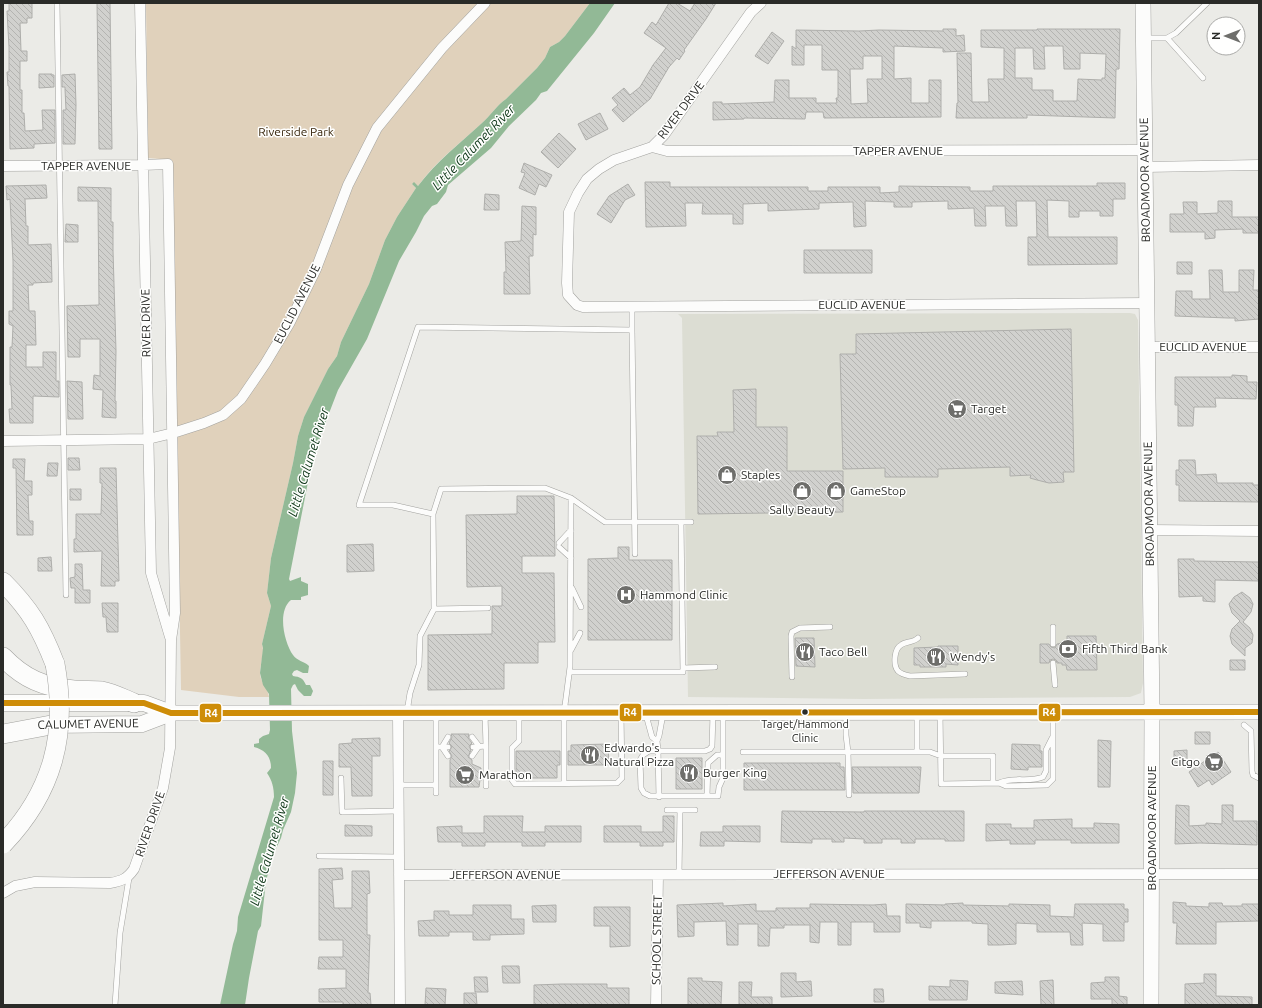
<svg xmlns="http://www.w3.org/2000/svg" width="1262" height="1008" font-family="Ubuntu,sans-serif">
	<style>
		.built { fill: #dcddd3 }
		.green { fill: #e0d1bb }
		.water { fill: #92b996 }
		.building { fill: url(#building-back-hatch); stroke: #aeaeab; fill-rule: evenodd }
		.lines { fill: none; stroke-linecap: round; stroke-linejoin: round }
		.lane-casing { stroke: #a2a29f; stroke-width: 6 }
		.street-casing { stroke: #a2a29f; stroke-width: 11 }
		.secondary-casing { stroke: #a2a29f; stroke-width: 16 }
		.primary-casing { stroke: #a2a29f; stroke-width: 17 }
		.highway-casing { stroke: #a2a29f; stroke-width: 20 }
		.lane { stroke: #fcfcfb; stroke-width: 5 }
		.street { stroke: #fcfcfb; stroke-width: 10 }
		.secondary { stroke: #fcfcfb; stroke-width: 15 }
		.primary { stroke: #fcfcfb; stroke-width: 16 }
		.highway { stroke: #fcfcfb; stroke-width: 19 }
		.highway-bridge-casing { stroke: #a2a29f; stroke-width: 20; stroke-linecap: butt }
		.highway-bridge { stroke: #fcfcfb; stroke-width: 19 }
		.bus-1-casing { stroke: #fffffe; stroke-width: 9 }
		.bus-1 { stroke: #ce8d08; stroke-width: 6 }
		.bus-dot { fill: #2a2b28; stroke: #fffffe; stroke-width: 1.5 }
		.labels { text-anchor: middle; stroke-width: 3; stroke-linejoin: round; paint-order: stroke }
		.bus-label { font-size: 11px; fill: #2a2b28; stroke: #fffffe }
		.street-label { font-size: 12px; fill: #2a2b28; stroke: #fffffe }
		.park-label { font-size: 12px; fill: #38260c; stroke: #fffffe }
		.poi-label { font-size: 12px; fill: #2a2b28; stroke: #fffffe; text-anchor: start }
		.water-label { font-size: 13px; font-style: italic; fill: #0c3516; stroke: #fffffe }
		.line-badge { stroke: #fffffe; stroke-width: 1.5 }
		.badge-label { font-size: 11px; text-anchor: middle; font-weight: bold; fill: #fff }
	</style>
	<defs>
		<pattern id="building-back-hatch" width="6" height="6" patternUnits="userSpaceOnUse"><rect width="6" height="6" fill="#d1d1ce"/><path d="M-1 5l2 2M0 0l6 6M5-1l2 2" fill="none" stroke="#b4b4b1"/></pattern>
	</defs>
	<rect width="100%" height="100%" fill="#ebebe7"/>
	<path class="built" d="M1130 313 1135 314 1138 320 1143 683 1141 693 1130 697 864 699 688 697 682 318 678 314Z"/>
	<path class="green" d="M146 3H590L565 36 559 42 550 47 545 58 537 68 506 99C497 105 490 116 482 123 460 143 435 162 418 186L414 183 412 184 416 188 397 217 385 240 369 284 341 342 337 356 328 369 304 417 298 436 293 463 271 558 267 593 271 606 262 644C265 653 260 663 260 673 260 682 268 688 269 697H239L181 690 172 160 148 158Z"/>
	<path class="water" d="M590 3H615L594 33 547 91 541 93 536 100 509 126 491 148 448 185 446 192 437 204 432 206 424 216 416 232 399 261 367 339 338 390 321 434 308 482 289 579 290 581 301 577V581L308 584V595L301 597V600H291C277 611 284 642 293 655 297 661 304 661 309 666L308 673H303L297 670 294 671 292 674 293 676C300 677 303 678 306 685H310L313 691 311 696H304L298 690 295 684 293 685 291 689 292 731 297 773 295 793 291 812 283 830 281 838 273 855 266 881 261 926 258 931 249 978 245 1005H220L233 944 237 931 238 917 274 797C274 788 272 780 267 773L271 768C271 756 265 750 254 747V744L259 743V739L263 736 269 734 270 730 269 694 263 685 260 673 263 648 262 644 271 606 267 593 271 558 293 463 298 436 304 417 328 369 337 356 341 342 369 284 385 240 397 217 416 188 412 184 414 182 418 186C436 162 460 143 482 123 490 116 497 105 506 99L537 68 545 58 550 47 559 42 565 36Z"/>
	<path class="building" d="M9 3H32V18H27V23H20L21 51H27V61H20V90H22V113H24L25 131 43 130 42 110H55V143L34 144V148L10 149 9 86H8L7 72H9V47L7 11H9Z
		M97 3H110L112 149H99Z
		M669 3H677L690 11 695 3H716L706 19 684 50 685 51 679 60 677 58 669 67 650 99 623 122 612 110 618 105 612 98 624 88 630 95 640 87 653 65 666 48 644 33 652 22 656 25Z
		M943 29H956V36L964 35 965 51 943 52V48L894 46V79L911 78V103H929V80H941V117L824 118 823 112H806L805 119 744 118V119L713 120V102H722V104L774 102 775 80H789V98H816V103H837L836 98H838V70H822V45H804V65H792V46L796 49V30L859 31 879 30 943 31ZM863 56H882V79H867L868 103 851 104 850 69H863Z
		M1037 29H1120L1119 69H1116L1115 118 1027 115V118H956L957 103H958L957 53H971L972 102H989L988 79H1004V48L981 47V30H1037ZM1044 46H1063L1064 69H1080V53L1106 54 1105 78H1102V80L1078 79 1077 101H1053V90H1032V78H1015V48H1033L1034 69H1045Z
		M772 32 784 41 768 64 755 56Z
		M39 74H52V75H54V87L39 88Z
		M75 74 76 105 75 144H63V110H66L65 89V87H62V75Z
		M600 113 608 129 586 140 578 124Z
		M559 133 576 149 558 168 541 152Z
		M524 163 552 175 546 187 539 184 535 195 519 188 525 173 521 172Z
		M645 182H670V187H808V191H828V187H880V193L899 192V186L970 187V191H993V186H1097V183H1125V199H1113V216H1100V211H1079V217H1069V201L1047 200 1048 237H1117V264L1028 265V237H1037L1036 201H1016L1017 226H1006L1005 206H985L986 226H975L974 208 948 209V201L912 202V207H894V202L865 201 866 226 854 227 853 202 819 203V209L768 211V203L743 204V224H733V214H702L703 203H685L686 226 646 227Z
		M628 184 635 195 625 200 611 223 597 214 609 196Z
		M46 185 47 198 25 199 26 226H28V245L51 244 52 282 33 283V285H28L29 311H35L36 345H26V367H43V352H56V381H59V397L33 396V423H10L9 409H12L11 385H10V347H12L13 326 9 324V311H13V261L10 199 7 200 6 186Z
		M78 187 111 188V222H113V250L116 351 115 401H116V418L102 417 103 390 93 389 94 375 100 376V339H80V357H68L67 306 99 305 98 201H78Z
		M485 194 499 195V210H484Z
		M1218 201H1232V217H1259V233H1243V229L1215 230V238L1205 239V232H1170V214H1184L1183 202H1197V214L1218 213Z
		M522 206 536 207V235L533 234V256H529L530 294H504V272H506L505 242 521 241Z
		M66 224 78 225V242H65Z
		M804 250H872V273H804Z
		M1177 262H1192V274H1177Z
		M1209 270H1222L1223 292H1239V270H1254L1253 290H1259V319L1235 321V318H1228L1175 316 1176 291H1192V299H1210Z
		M1071 329 1074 472H1063L1064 482 1049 483 1037 480 1030 478 1031 475 1010 476V467L938 469V477H885V468L843 469 840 354H856V334Z
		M1232 375 1247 376V382H1257L1256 399 1215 398 1216 407H1194L1193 426H1178V405H1175V377H1232Z
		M67 381 82 382 83 419H68Z
		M756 389V427H787V471H843V512L698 514 697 436H718L717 432H734L733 390Z
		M68 458H79L80 470H68Z
		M13 459H25L24 481H32V495H28L29 521H33V535H17L16 468H13Z
		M1179 460H1195L1196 475 1216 474 1217 483H1253V485H1259V502L1179 501V485H1176V470H1179Z
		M48 463H58L57 476H47Z
		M100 468H116L119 581H115V586H101L102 551 74 552V539H76V514H101L102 483H100Z
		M70 489H81V500H70Z
		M517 496H554L555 556H522V573H554L555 642H538V663H504V689L428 690V635L492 634V606H502V586L467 587 466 515 517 514Z
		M373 544 374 571 347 572V545Z
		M618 547H629V560H672V640H588V559L618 558Z
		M51 557 52 571H38V558Z
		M1178 559H1194V561L1259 562V581L1215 580V602L1203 601V596L1179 597Z
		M75 564H82L83 590H90V603H75V588H71L70 578 75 577Z
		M1242 592 1250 598 1253 604 1251 612 1243 622 1250 628 1253 635 1252 643 1245 648V656L1232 644 1230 636 1232 629 1240 621 1232 613 1229 604 1234 597Z
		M102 603H118V632H107L106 617H103Z
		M1067 636H1096L1097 670H1067L1066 665H1062V663H1057L1056 660 1053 659 1050 660 1049 663H1040V644H1049L1051 647 1055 648 1057 644 1067 642Z
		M795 638H814L815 667 796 666Z
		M938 646H958V665L946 664V667H920V665H914V648L938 647Z
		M1230 660H1245V670H1230Z
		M1195 732H1210V744H1195Z
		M451 734H469L468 738 472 743 469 746 471 750 468 757 472 760V764L481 768V781L480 780 479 787H450V760L452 756 449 751 452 747 449 743 452 737Z
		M380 738V756H372V796H352L351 767H339V744L352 743V739Z
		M1098 740 1111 741 1110 787H1098Z
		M608 744 609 765H568V751H571V745Z
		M1012 744 1040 745V751H1042V767H1028V770L1011 769Z
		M1187 750V765H1174V751Z
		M516 751H560V765H557V778H516Z
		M1218 752 1231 772 1212 785 1209 780 1198 787 1189 772Z
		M676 758H702V789H676Z
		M323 761H333V795H323Z
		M744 763H840V767H844L845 790H744Z
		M852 767H921L919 793H853Z
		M1176 805 1189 806V826L1206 825V823L1222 824V805H1233V821H1257V845L1200 843 1175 844Z
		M782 811 864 812V811H964V841H945V839H915V843H901V839H882V843H864V839L844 838V842H832V839H812V843L781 842Z
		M484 816H523L522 832H545V826H581V842H545V846H522V842H485V846H462V842H438L437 827 462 826V833H484Z
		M663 816H674V842H663V846H640V842H604V826H641V832H663Z
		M1072 819V828H1094V823L1119 824V843H1071V840H1035V844H1010V840L986 841V824H1011V828H1034V820Z
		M345 825 372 826V836H345Z
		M723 826H760V842L724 841V846H700L701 832H723Z
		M342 868 343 879 332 880 334 908H352V871H369L370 893 367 894V935H370L368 993H370L371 1005H343V1002H319V989L346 988V969H318L319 957H343V940H319V869Z
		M1173 902 1186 903V906L1209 907V903H1222L1223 906H1242V904H1259V921L1216 922V944H1176L1177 923H1173Z
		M723 903V906L756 904V911H776V908H810V904L873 905 886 904 887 916H900V932H874V922H851V945H838V922H820L819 943 810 942V925H784V928H770L769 946H758V924H738V945H727L726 921 694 922V936L678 937 677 905Z
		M963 903V905L1009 906V904L1050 905V916L1074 917 1075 904H1124V909H1128V922H1124V941H1103V924L1082 923 1083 945H1071L1070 932H1037V924L1016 923V944L1000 945H988V924L972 923V921H931V928L920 927V923H906V904L945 905V904Z
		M473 905H511V919H524V934L490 935V940H473V932H449V936H419L418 921 434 920V911H449V915H473Z
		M556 905V922H533L532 906Z
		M594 907H630V946L610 947V926H594Z
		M502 966H519L520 983H503Z
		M781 973H796V982L811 981 812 996 781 997Z
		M1204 974H1216V996L1252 997V1005H1185V984L1204 983Z
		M474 977H487L488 992H475Z
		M1105 977H1119V996L1127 997V1005H1112V999H1091V983L1105 982Z
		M688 978H702V981L722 982 721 1005H688Z
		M950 980 968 981 967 1000H929V986L950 987Z
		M1053 980 1054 1005H1041L1040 981Z
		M1022 981 1023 995 995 993V982Z
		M739 982H752L751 997H772V1005H739Z
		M562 984H607V988H629V1005H534V985Z
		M426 988 446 989 445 1005H425Z
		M874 989H883L884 1002H874Z
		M464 993H476L477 1005H464Z"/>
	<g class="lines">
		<g class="lane-casing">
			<path id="lane" d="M57 3 66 595
				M1144 38H1167L1176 33 1207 3
				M1167 38 1203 78
				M632 330 635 554
				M433 514 441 489 545 488 571 498 605 522H691
				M559 543 571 530
				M559 547 571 558
				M572 588 581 607
				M434 609 488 608
				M918 638C913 643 906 641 901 645 894 649 893 665 898 671 901 674 905 675 910 676L965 674
				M1053 644V627
				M571 650 580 633
				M1053 663 1055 685
				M683 668 715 667
				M570 672H683L681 522
				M792 677 791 636 792 632 800 628 830 627
				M407 712 410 693 419 665 420 636 434 609 433 514 393 505H359L418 327 632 330V306
				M917 713V752
				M940 713 941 784 999 783 1006 786 1047 785 1053 779V713
				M436 714V793
				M519 714V741L512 748V780L515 784 617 783 622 778 621 714
				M713 714 712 746 710 749 705 751H649L643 755 640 760 641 788 644 793 650 796H718L719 787 723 778V713
				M646 715 652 737 657 741
				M1244 725 1251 731 1252 771 1253 775 1259 778
				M472 737 479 746
				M486 746V786
				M436 747H448
				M442 747 448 737
				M442 747 448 756
				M473 747 486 746 485 714
				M743 752H848L846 735V714
				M472 756 479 746
				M341 778 342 812 398 811
				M564 783V713L570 667 571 498
				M999 783C1013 776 1029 783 1043 777L1046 771V750L1052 738
				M398 785H436
				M849 795 848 752H930L941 756H993V783
				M707 796 708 763 717 755H723
				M659 797 658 750 657 741 659 736 663 714
				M667 810H695
				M319 856 399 857
				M679 875 680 810
				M115 1005 120 933 129 878"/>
		</g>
		<g class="street-casing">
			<path id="street" d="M140 3 151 573 170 637
				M761 3 751 12 664 135 652 147 614 160 599 169 587 179 578 193 569 212 567 283 568 295 577 305 583 307 1147 303
				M652 147 667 151 1145 150
				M3 166 143 165 168 164 175 613 171 640 170 748 163 788 134 869C127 879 122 881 110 883L35 882 15 886 3 893
				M1145 167 1259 165
				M1147 347H1259
				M3 441 148 439 173 433 204 423 223 415 241 399 265 364 289 324 316 269 348 185 377 128 442 48 485 3
				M1150 530 1259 531
				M398 713 400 1005
				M399 875 1259 874
				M656 1005 658 875"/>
		</g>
		<g class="secondary-casing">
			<path id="secondary" d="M1143 3 1152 712 1151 1005
				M171 713 1259 712"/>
		</g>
		<g class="primary-casing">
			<path id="primary" d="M3 703H144L171 713
				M47 725 142 724 171 713"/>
		</g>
		<g class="highway-casing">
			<path id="highway" d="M3 582C30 609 41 628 55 664
				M3 657C24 679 44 687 74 690 83 691 93 690 102 691 113 693 124 699 134 703
				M3 734 51 725"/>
		</g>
		<use href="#lane" class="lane"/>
		<use href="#street" class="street"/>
		<use href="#secondary" class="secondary"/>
		<use href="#primary" class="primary"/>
		<use href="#highway" class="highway"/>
		<g class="highway-bridge-casing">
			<path id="highway-bridge" d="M3 844C53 792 68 734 55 664"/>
		</g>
		<use href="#highway-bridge" class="highway-bridge"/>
		<g class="bus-1-casing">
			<path id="bus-1" d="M3 703H144L171 713 1259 712"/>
		</g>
		<use href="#bus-1" class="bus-1"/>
	</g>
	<defs>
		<g id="supermarket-disc" transform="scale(1)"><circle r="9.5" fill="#6e6e6b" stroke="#fffffe"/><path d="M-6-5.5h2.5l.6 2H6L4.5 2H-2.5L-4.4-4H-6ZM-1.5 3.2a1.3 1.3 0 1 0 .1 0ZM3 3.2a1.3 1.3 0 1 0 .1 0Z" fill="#fff"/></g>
		<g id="shop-disc" transform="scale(1)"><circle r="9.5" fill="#6e6e6b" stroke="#fffffe"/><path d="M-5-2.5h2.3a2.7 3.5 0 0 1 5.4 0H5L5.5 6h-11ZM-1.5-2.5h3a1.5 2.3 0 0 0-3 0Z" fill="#fff"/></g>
		<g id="hospital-disc" transform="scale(1)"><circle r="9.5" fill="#6e6e6b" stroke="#fffffe"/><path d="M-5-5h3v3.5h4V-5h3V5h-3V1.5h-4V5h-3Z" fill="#fff"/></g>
		<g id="bank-disc" transform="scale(1)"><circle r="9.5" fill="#6e6e6b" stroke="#fffffe"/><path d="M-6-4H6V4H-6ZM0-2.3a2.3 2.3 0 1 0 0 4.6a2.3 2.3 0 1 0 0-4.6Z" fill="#fff"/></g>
		<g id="restaurant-disc" transform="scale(1)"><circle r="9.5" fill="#6e6e6b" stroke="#fffffe"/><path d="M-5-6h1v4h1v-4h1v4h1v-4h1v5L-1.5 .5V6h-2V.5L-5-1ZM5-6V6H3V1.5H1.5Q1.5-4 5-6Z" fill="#fff"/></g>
	</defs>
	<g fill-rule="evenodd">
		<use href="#supermarket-disc" x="957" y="409"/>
		<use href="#shop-disc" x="727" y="475"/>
		<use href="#shop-disc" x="802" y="491"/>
		<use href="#shop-disc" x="836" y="491"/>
		<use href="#hospital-disc" x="626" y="595"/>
		<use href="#bank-disc" x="1068" y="649"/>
		<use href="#restaurant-disc" x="805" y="652"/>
		<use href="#restaurant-disc" x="936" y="657"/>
		<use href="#restaurant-disc" x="590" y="755"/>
		<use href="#supermarket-disc" x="1214" y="762"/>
		<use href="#restaurant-disc" x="689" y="773"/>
		<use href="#supermarket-disc" x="465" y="775"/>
	</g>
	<circle class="bus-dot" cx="805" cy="712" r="3.5"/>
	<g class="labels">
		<g class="bus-label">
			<text x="805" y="728">Target/Hammond<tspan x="805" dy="14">Clinic</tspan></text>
		</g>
		<g class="street-label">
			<text transform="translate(681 110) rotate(-53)" y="4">RIVER DRIVE</text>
			<text x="898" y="155">TAPPER AVENUE</text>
			<text x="86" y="170">TAPPER AVENUE</text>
			<text transform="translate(1145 180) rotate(-91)" y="4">BROADMOOR AVENUE</text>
			<text transform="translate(297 304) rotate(-63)" y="4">EUCLID AVENUE</text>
			<text x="862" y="309">EUCLID AVENUE</text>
			<text transform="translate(146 323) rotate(-91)" y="4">RIVER DRIVE</text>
			<text x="1203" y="351">EUCLID AVENUE</text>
			<text transform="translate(1149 504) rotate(-91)" y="4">BROADMOOR AVENUE</text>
			<text transform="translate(88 724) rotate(-1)" y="4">CALUMET AVENUE</text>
			<text transform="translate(150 824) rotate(-71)" y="4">RIVER DRIVE</text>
			<text transform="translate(1152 828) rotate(-90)" y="4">BROADMOOR AVENUE</text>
			<text x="829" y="878">JEFFERSON AVENUE</text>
			<text x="505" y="879">JEFFERSON AVENUE</text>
			<text transform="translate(657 940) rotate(-89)" y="4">SCHOOL STREET</text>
		</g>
		<g class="park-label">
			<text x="296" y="136">Riverside Park</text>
		</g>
		<g class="poi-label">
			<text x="971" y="413">Target</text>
			<text x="741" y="479">Staples</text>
			<text x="850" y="495">GameStop</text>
			<text x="802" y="514" text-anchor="middle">Sally Beauty</text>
			<text x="640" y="599">Hammond Clinic</text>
			<text x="1082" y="653">Fifth Third Bank</text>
			<text x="819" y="656">Taco Bell</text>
			<text x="950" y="661">Wendy's</text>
			<text x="604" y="752">Edwardo's<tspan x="604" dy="14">Natural Pizza</tspan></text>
			<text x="1200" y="766" text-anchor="end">Citgo</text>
			<text x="703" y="777">Burger King</text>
			<text x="479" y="779">Marathon</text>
		</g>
		<g class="water-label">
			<text transform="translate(473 147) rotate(-46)" y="5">Little Calumet River</text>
			<text transform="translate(308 462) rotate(-73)" y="5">Little Calumet River</text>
			<text transform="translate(269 851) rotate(-74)" y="5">Little Calumet River</text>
		</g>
	</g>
	<g class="line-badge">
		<rect x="1038" y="703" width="23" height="19" rx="4" fill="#ce8d08"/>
		<rect x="619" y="703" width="23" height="19" rx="4" fill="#ce8d08"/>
		<rect x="199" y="703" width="23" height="20" rx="4" fill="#ce8d08"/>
	</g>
	<g class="badge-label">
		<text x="1049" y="716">R4</text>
		<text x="630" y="716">R4</text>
		<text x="211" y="717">R4</text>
	</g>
	<rect width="1262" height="1008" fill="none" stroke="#2a2b28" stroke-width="8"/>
	<g transform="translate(1226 36) rotate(270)"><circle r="19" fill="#fffffe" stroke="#aaaaa8"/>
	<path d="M0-3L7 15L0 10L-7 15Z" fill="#6e6e6b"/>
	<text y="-6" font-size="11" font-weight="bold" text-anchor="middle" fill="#2a2b28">N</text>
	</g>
</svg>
